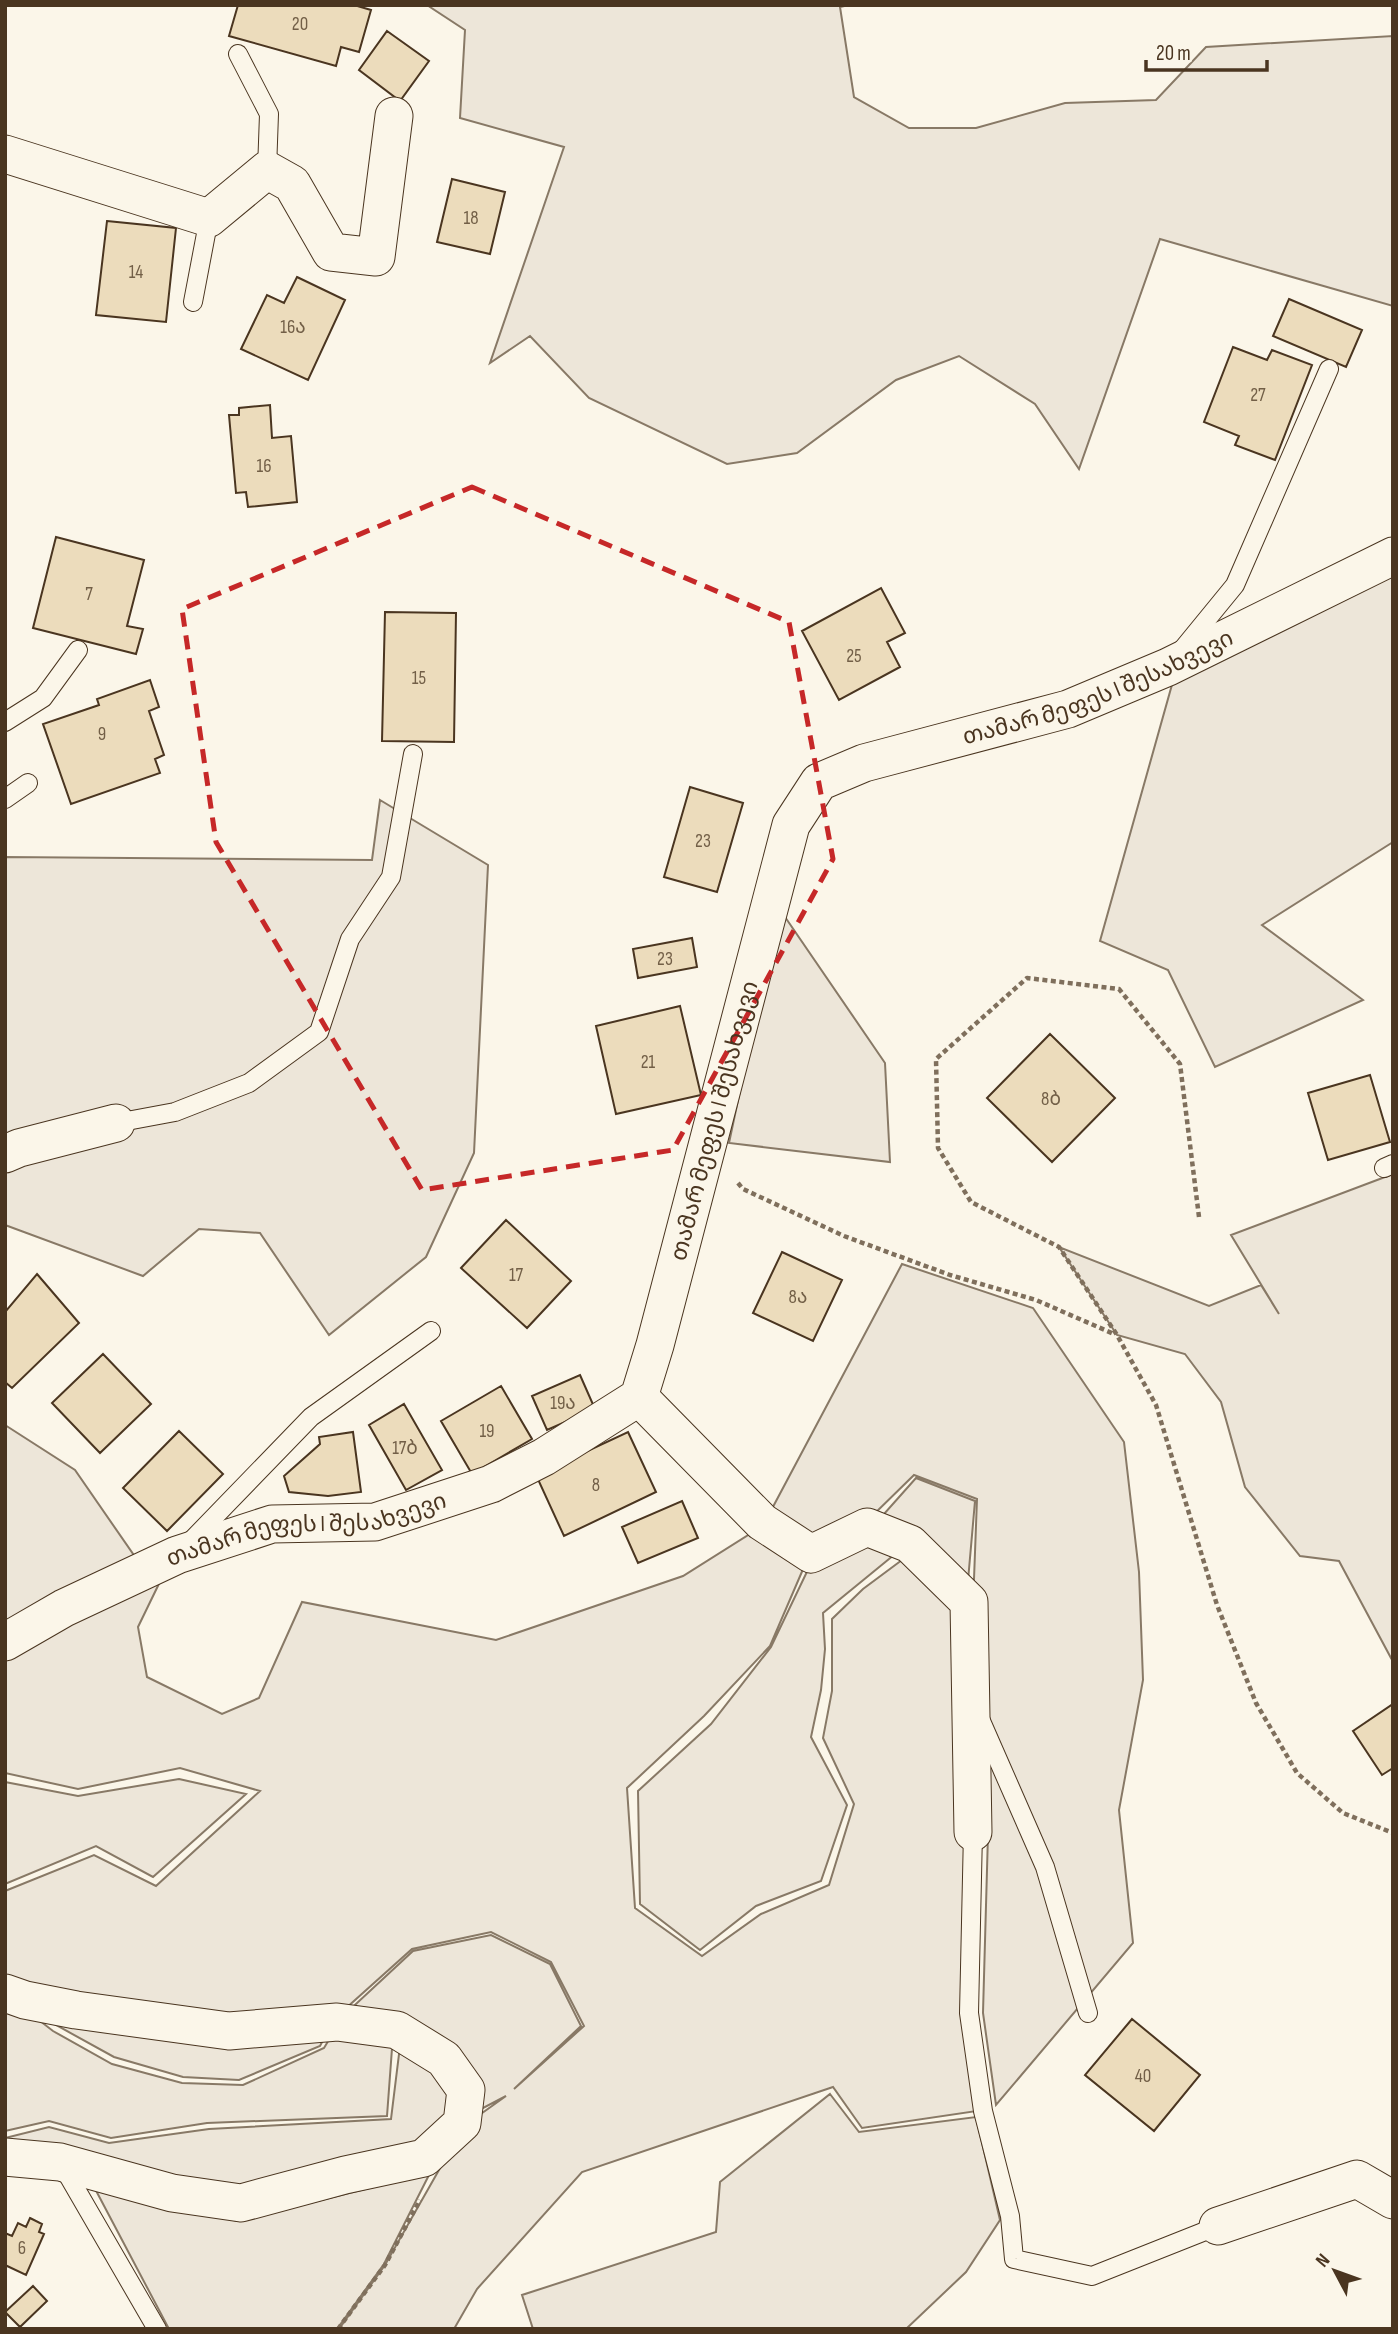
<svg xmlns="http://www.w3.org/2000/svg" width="1398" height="2334" font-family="'Sofia Sans Condensed','Noto Sans Georgian',sans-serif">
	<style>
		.green { fill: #ede6d9; stroke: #887966; stroke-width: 2 }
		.building { fill: #ecdcbc; stroke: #4a3520; stroke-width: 2 }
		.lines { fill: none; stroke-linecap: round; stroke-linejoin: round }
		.lane-casing { stroke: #4a3520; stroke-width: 20 }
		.street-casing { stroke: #4a3520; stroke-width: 39 }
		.path { stroke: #7f6f5c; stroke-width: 4.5; stroke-dasharray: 5 3.5; stroke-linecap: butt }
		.lane { stroke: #fbf6e9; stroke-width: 18 }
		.street { stroke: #fbf6e9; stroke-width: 37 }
		.marked { fill: none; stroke: #c62828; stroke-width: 5; stroke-dasharray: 14 9; stroke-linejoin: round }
		.labels { text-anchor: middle; stroke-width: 5; stroke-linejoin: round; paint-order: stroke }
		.number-label { font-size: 19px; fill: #725f47 }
		.street-label { font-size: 23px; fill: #4a3520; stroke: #fbf6e9 }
	</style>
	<rect width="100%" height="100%" fill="#fbf6e9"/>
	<path class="green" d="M427 5H849L840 7 854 97 909 128H976L1065 103 1156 100 1206 47 1393 36V306L1160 239 1079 469 1035 404 959 356 896 380 797 453 727 464 589 398 530 336 490 363 564 147 460 118 465 30Z
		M1393 559V842L1262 925 1363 1000 1215 1067 1168 970 1100 941 1175 674Z
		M380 800 488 865 474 1153 426 1257 329 1335 260 1233 199 1229 143 1276 5 1225V857L372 860Z
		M783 914 885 1063 890 1162 729 1143 770 949Z
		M1393 1174V1656L1391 1658 1339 1561 1300 1556 1245 1487 1221 1402 1185 1354 1117 1335 1059 1247 1209 1306 1261 1285 1279 1314 1231 1235Z
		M902 1264 1033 1308 1124 1442 1139 1572 1143 1680 1119 1810 1133 1943 996 2105 983 2013 988 1834 973 1606 977 1499 914 1475 865 1523 811 1550 766 1520Z
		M5 1425 75 1470 140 1564 5 1636Z
		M916 1478 975 1501 967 1592 911 1541 823 1613 825 1649 821 1690 811 1737 847 1805 821 1881 756 1906 700 1950 640 1904 638 1791 711 1724 771 1647 814 1557 868 1532Z
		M761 1527 807 1560 770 1646 704 1716 627 1788 635 1908 702 1956 761 1914 829 1885 854 1804 823 1738 832 1691V1619L863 1589 910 1554 960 1608 977 2111 862 2128 833 2087 582 2172 477 2289 454 2329H339L385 2265 464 2126 506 2096 466 2117 471 2091 343 2016 413 1951 491 1935 550 1964 581 2026 514 2089 584 2026 551 1962 491 1932 412 1949 335 2018 231 2023 5 1986V1891L94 1855 156 1886 260 1791 180 1768 78 1789 5 1773V1649L170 1561 138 1627 147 1677 222 1714 259 1698 302 1602 496 1640 683 1576Z
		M179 1779 246 1794 153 1877 96 1846 5 1884V1782L78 1796Z
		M5 2000 22 2007 53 2031 112 2064 182 2083 243 2085 324 2048 336 2028 393 2035 387 2116 207 2123 111 2138 49 2121 5 2131Z
		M34 2007 330 2027 320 2046 239 2080 183 2077 114 2057 56 2025Z
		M401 2038 461 2092 422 2155 241 2201 5 2153V2138L49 2127 109 2143 209 2129 391 2119Z
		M830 2094 859 2132 976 2117 1000 2220 966 2272 906 2329H533L522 2295 716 2232 720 2182Z
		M430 2173 384 2264 337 2329H169L92 2183 237 2221Z"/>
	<path class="building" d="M238 5H354L371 10 359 52 341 47 336 66 229 36Z
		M387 31 429 61 400 101 359 70Z
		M452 179 505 192 490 254 437 242Z
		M107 221 176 228 166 322 96 315Z
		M297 277 345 300 308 380 241 349 267 295 284 303Z
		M1289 299 1362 330 1346 367 1273 336Z
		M1233 347 1267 360 1272 350 1312 365 1275 460 1235 445 1239 436 1204 422Z
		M270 405 272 438 291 436 297 502 248 507 246 492 236 493 229 415H239V408Z
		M56 537 144 560 127 626 143 629 136 654 33 628Z
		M881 588 905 633 887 642 900 667 839 700 802 631Z
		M385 612 456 613 454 742 382 741Z
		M150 680 159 707 149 711 164 755 155 759 160 773 71 804 43 724 99 705 97 699Z
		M690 787 743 803 717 892 664 877Z
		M692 938 697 967 638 978 633 949Z
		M680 1006 701 1095 616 1114 596 1026Z
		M1050 1034 1115 1098 1052 1162 987 1098Z
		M1370 1075 1390 1142 1328 1160 1308 1093Z
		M506 1220 571 1281 527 1328 461 1268Z
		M782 1252 842 1280 813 1341 753 1313Z
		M37 1274 79 1323 12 1388 5 1382V1312Z
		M103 1354 151 1404 100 1453 52 1403Z
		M580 1375 595 1409 547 1430 532 1396Z
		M501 1386 532 1439 472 1474 441 1421Z
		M404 1404 442 1470 406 1490 369 1425Z
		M179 1431 223 1474 167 1531 123 1488Z
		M353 1432 361 1492 328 1496 289 1492 284 1476 320 1444 319 1437Z
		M628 1432 656 1492 564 1536 536 1475Z
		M682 1501 698 1538 638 1563 622 1527Z
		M1393 1704V1768L1382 1775 1353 1731Z
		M1132 2019 1200 2075 1154 2131 1085 2075Z
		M30 2218 42 2224 39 2232 44 2234 26 2275 5 2265V2233L12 2236 18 2223 26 2227Z
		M33 2286 47 2301 20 2327 5 2312Z"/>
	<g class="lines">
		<g class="lane-casing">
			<path id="lane" d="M238 54 269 114 267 170
				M193 302 209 218
				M1181 651 1235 585 1329 369
				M5 722 43 698 78 650
				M5 799 28 783
				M116 1123 175 1112 249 1083 319 1032 350 939 391 877 413 754
				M1384 1168 1393 1164
				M189 1543 311 1417 431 1331
				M981 1721 1045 1867 1088 2013
				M973 1832 969 2013 983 2111 1010 2216 1014 2259 1092 2276 1218 2226
				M62 2165 157 2329"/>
		</g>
		<g class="street-casing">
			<g id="street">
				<path d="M5 154 209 218 267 170 292 184 331 252 376 257 394 116"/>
				<path d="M5 1154 19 1148 116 1123"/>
				<path d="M639 1397 762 1522 811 1554 867 1527 910 1544 969 1602 973 1832"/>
				<path id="s1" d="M5 1642 64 1608 177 1555 272 1524 375 1522 491 1484 544 1457 639 1397 655 1345 791 825 819 782 864 763 1068 709 1168 667 1393 556"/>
				<path d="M5 1993 25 2000 76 2010 229 2031 337 2022 397 2030 444 2059 466 2090 462 2123 424 2158 345 2175 241 2203 172 2193 60 2162 5 2157"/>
				<path d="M1218 2226 1357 2179 1393 2200"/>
			</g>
		</g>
		<path class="path" d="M738 1183 743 1189 844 1236 950 1275 1036 1300 1114 1334
			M1199 1217 1180 1064 1119 989 1027 978 936 1059 938 1148 971 1202 1059 1247 1117 1335 1156 1405 1217 1605 1256 1703 1297 1773 1343 1813 1393 1833
			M338 2329 385 2265 420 2200"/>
		<use href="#lane" class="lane"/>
		<use href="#street" class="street"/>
	</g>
	<path class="marked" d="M472 487 789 622 833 859 673 1150 422 1190 216 842 182 609Z"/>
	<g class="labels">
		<g class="number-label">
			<text x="300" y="30">20</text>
			<text x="471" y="224">18</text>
			<text x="136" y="278">14</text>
			<text x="293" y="333">16ა</text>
			<text x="1258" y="401">27</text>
			<text x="264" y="472">16</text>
			<text x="89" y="600">7</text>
			<text x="854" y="662">25</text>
			<text x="419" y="684">15</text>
			<text x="102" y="740">9</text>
			<text x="703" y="847">23</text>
			<text x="665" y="965">23</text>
			<text x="648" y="1068">21</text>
			<text x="1051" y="1105">8ბ</text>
			<text x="516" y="1281">17</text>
			<text x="798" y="1303">8ა</text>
			<text x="563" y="1409">19ა</text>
			<text x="487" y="1437">19</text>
			<text x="405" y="1454">17ბ</text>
			<text x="596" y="1491">8</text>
			<text x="1143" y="2082">40</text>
			<text x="22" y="2254">6</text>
		</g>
		<g class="street-label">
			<text dy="8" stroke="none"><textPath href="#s1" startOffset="1628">თამარ მეფეს I შესახვევი</textPath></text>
			<text dy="8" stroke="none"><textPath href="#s1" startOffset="976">თამარ მეფეს I შესახვევი</textPath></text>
			<text dy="8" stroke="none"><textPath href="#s1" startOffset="326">თამარ მეფეს I შესახვევი</textPath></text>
		</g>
	</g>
	<rect width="1398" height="2334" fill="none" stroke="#4a3520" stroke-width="14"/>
	<g transform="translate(1335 2271) rotate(311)" stroke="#fbf6e9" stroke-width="5" paint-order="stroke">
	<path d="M0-5L12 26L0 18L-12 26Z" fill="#4a3520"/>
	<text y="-10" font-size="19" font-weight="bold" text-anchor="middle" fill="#4a3520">N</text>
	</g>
	<path d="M1146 60v10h121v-10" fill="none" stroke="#4a3520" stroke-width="3.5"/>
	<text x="1156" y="60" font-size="21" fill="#4a3520" stroke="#fbf6e9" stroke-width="5" paint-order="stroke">20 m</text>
</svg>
